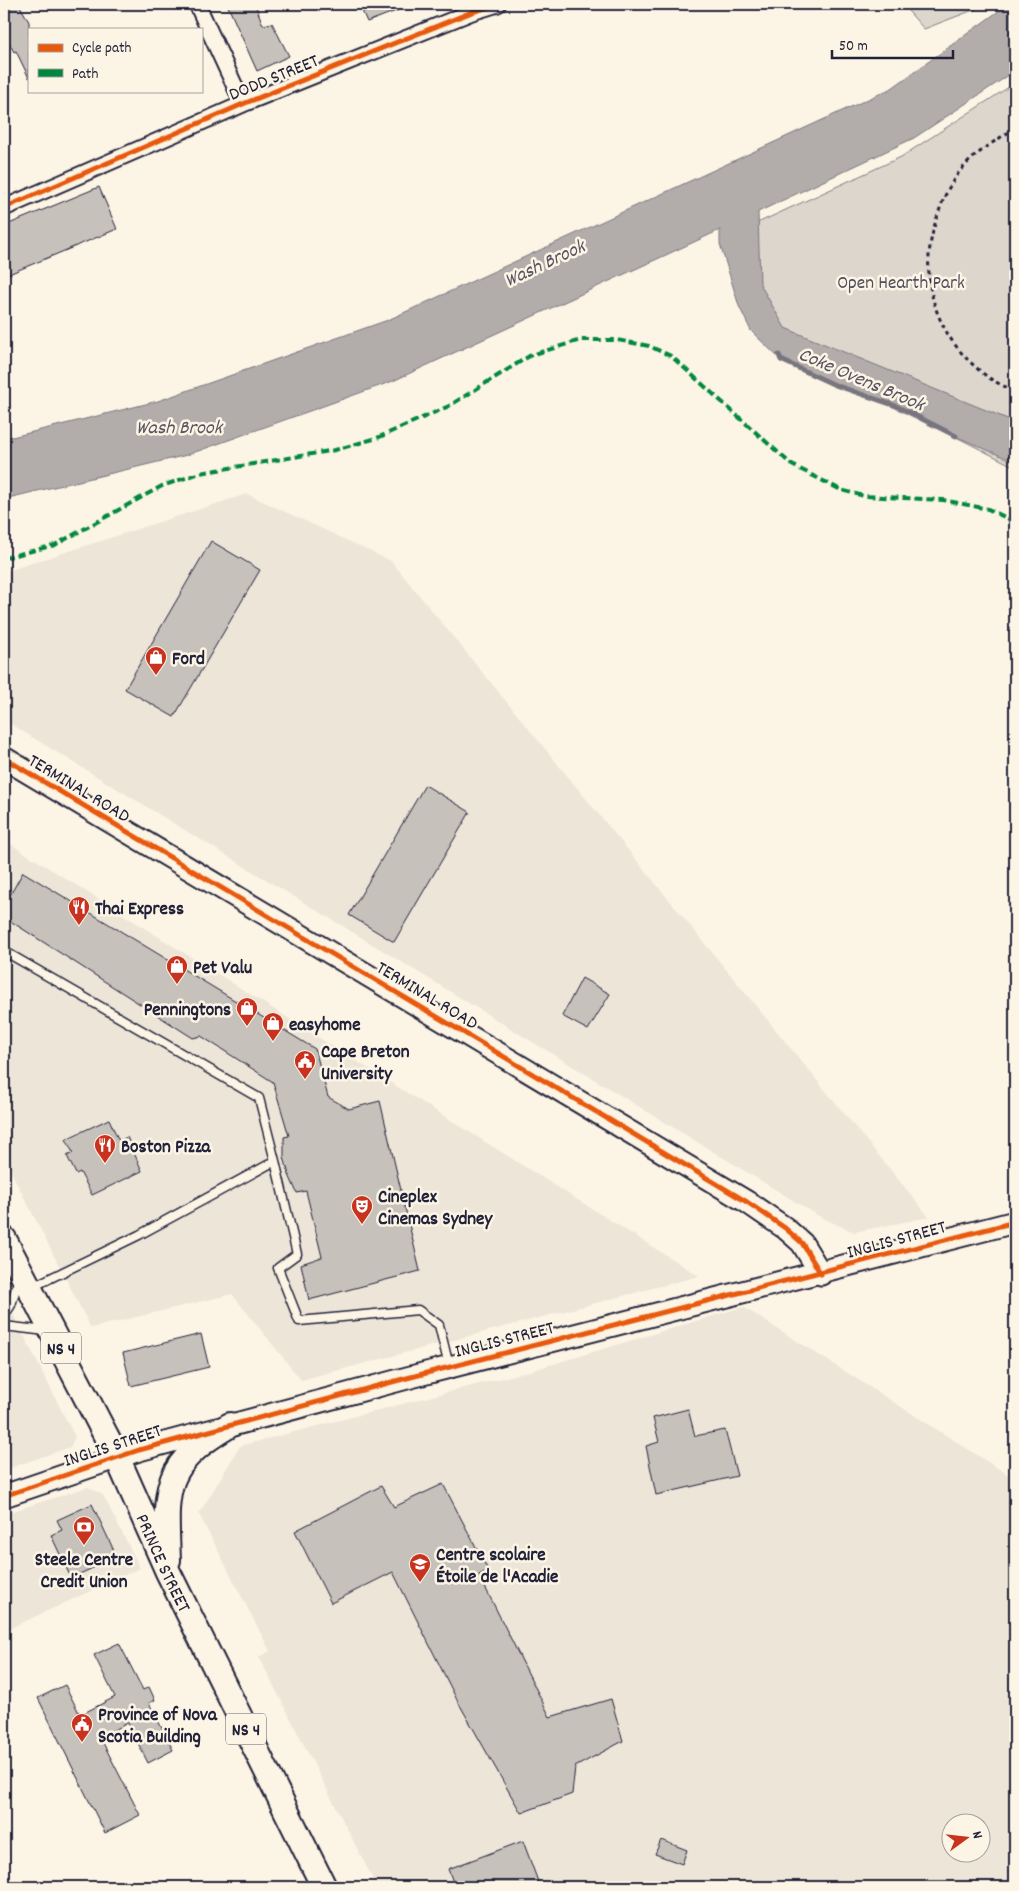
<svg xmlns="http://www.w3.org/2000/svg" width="1019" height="1891" font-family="Dekko,sans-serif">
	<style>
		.built { fill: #ece5d8; fill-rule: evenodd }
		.green { fill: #dcd6cc; stroke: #7f7c84 }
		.water { fill: #b2adab; stroke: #78757e }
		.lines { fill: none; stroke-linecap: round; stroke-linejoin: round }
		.stream { stroke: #78757e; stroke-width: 5 }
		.building { fill: #c6c1bb; stroke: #22223b }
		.lane-casing { stroke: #22223b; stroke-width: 11 }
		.street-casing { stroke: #22223b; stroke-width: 19 }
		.secondary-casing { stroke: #22223b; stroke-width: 25 }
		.primary-casing { stroke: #22223b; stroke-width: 28 }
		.path { stroke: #22223b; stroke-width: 3; stroke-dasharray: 4 4; stroke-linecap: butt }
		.lane { stroke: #fcf5e5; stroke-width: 8 }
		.street { stroke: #fcf5e5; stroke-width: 15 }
		.secondary { stroke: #fcf5e5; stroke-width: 21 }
		.primary { stroke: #fcf5e5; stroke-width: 24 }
		.quiet { stroke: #00873e; stroke-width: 4; stroke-dasharray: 8 4; stroke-linecap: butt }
		.cycleway-casing { stroke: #fcf5e5; stroke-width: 8 }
		.cycleway { stroke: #e8590c; stroke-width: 5 }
		.labels { text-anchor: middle; stroke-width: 5; stroke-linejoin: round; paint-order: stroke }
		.shield { fill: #fcf5e5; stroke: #63616e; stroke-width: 1 }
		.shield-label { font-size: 18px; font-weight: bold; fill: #22223b }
		.street-label { font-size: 19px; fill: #22223b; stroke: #fcf5e5 }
		.park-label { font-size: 19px; fill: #504f5f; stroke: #fcf5e5 }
		.poi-label { font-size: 19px; font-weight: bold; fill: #22223b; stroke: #fcf5e5; text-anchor: start }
		.water-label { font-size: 20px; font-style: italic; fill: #545362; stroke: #fcf5e5 }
	</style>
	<rect width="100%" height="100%" fill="#fcf5e5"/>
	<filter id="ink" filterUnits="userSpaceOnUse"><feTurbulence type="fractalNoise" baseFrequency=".02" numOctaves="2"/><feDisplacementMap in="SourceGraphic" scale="10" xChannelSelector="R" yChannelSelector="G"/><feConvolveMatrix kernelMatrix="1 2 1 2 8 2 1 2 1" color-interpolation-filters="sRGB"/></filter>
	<g filter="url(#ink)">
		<path class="built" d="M247 494 391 561 929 1217 854 1232 822 1218 4 720V572Z
			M4 840 699 1276 301 1380 232 1294 91 1328 4 1158Z
			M4 1296 75 1437 70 1447 4 1470Z
			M743 1307 1015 1479V1887H377L259 1657 270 1651 199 1514 240 1446 530 1371ZM952 1824H982V1854H952Z
			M88 1487 103 1495 140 1568 4 1631V1514Z"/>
		<path class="green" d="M902 4H989L924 29Z
			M1015 83V467L852 384 789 355 756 293 753 225 901 157Z"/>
		<path class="water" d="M1015 4V71L914 138 758 212 760 284 785 328 1015 422V462L953 435 896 406 835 385 781 360 751 331 739 306 720 244V230L393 381 187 455 4 499V439L158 401 388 320 892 88 1007 5Z"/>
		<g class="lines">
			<path class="stream" d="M779 355 781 360 835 385 896 406 956 436"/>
		</g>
		<path class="building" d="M4 4H19L29 22V78L16 51 14 52 4 33Z
			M227 4H255L263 25 272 23 289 56 257 71Z
			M359 4H412V5L367 22Z
			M99 187 117 229 4 276V226Z
			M211 541 260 570 174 717 125 689Z
			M425 785 470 812 394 942 349 915Z
			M23 872 315 1049 328 1097 349 1109 380 1101 420 1271 309 1300 301 1264 322 1257 306 1191 297 1193 289 1175 284 1157V1137L289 1136 273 1082 201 1036 193 1038 4 917V906Z
			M582 978 610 994 588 1030 562 1016Z
			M109 1119 119 1141 127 1137 142 1171 92 1195 80 1172 76 1174 67 1156 73 1153 66 1139Z
			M201 1334 209 1367 131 1386 123 1353Z
			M688 1409 695 1436 725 1430 737 1476 656 1495 646 1446 659 1442 653 1418Z
			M443 1484 488 1570 479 1575 550 1717 611 1699 623 1741 575 1767 572 1794 521 1813 457 1700 393 1572 331 1603 295 1531 381 1486 394 1507Z
			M92 1504 117 1557 71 1578 51 1535 62 1530 57 1520Z
			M119 1643 143 1690 149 1687 155 1700 149 1703 173 1750 148 1763 128 1723 100 1737 140 1815 105 1833 38 1698 65 1685 80 1715 115 1697 94 1655Z
			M661 1840 687 1850 682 1864 655 1854Z
			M523 1841 540 1887H455L448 1869Z"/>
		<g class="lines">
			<g class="lane-casing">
				<path id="lane" d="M4 951 259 1098 275 1161 139 1235 32 1287
					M275 1161 297 1254 278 1268 299 1321 418 1310 439 1325 449 1366
					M4 1316 11 1305 19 1278
					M4 1326 46 1331"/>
			</g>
			<g class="street-casing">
				<path id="street" d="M197 4 243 104
					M4 208 243 104 472 12 498 4"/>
			</g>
			<g class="secondary-casing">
				<path id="secondary" d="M4 758 747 1202 785 1228 802 1243 821 1274
					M4 1496 139 1450 407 1378 1015 1222"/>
			</g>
			<g class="primary-casing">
				<g id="primary">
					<path id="s1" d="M4 1239 117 1457 168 1572 324 1887"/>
					<path d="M168 1560C165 1487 162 1465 230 1425"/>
				</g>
			</g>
			<path class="path" d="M1015 128C997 140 976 152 961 170 948 185 941 204 935 224 917 283 938 341 988 377 996 383 1007 387 1015 392"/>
			<use href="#lane" class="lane"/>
			<use href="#street" class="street"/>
			<use href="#secondary" class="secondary"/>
			<use href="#primary" class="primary"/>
			<path class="quiet" d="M4 558 55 545 162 486 200 473 335 450 377 438 449 406 531 355 581 340H617L649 346 671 356 792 465 841 490 864 496 943 500 988 509 1015 522"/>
			<g class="cycleway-casing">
				<path id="cycleway" d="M4 208 243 104 472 12 498 4
					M4 758 747 1202 785 1228 802 1243 821 1274
					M4 1496 139 1450 407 1378 1015 1222"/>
			</g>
			<use href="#cycleway" class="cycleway"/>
		</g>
	</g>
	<defs>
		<g id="shop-pin" transform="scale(1.125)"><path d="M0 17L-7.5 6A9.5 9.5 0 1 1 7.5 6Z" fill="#c8321e" stroke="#fcf5e5"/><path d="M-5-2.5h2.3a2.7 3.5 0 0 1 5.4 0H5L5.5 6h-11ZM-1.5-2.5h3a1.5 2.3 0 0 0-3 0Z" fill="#fff"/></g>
		<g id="restaurant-pin" transform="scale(1.125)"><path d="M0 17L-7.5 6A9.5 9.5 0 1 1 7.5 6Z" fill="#c8321e" stroke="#fcf5e5"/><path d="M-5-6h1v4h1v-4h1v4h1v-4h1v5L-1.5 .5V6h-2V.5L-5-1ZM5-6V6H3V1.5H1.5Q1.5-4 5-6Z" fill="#fff"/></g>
		<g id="civic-pin" transform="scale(1.125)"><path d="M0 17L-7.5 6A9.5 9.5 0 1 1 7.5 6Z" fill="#c8321e" stroke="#fcf5e5"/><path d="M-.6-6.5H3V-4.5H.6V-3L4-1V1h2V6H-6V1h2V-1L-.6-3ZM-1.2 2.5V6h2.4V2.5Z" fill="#fff"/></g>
		<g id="theatre-pin" transform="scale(1.125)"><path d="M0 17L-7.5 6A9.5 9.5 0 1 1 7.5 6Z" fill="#c8321e" stroke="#fcf5e5"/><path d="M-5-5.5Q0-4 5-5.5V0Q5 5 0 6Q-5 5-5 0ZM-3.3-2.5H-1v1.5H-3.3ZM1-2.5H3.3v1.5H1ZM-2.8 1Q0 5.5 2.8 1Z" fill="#fff"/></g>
		<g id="bank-pin" transform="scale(1.125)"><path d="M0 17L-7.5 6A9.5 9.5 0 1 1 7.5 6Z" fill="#c8321e" stroke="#fcf5e5"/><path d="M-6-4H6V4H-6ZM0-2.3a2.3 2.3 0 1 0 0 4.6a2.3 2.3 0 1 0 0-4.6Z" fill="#fff"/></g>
		<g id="school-pin" transform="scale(1.125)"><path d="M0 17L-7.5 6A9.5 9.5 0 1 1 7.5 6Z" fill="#c8321e" stroke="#fcf5e5"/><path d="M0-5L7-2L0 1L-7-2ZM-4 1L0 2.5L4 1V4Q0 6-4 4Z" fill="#fff"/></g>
	</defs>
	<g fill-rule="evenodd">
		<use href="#shop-pin" x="156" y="657"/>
		<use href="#restaurant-pin" x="79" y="907"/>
		<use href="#shop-pin" x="177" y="966"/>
		<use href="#shop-pin" x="247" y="1008"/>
		<use href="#shop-pin" x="273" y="1023"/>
		<use href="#civic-pin" x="305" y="1061"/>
		<use href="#restaurant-pin" x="105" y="1145"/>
		<use href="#theatre-pin" x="362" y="1206"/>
		<use href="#bank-pin" x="84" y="1527"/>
		<use href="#school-pin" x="420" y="1564"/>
		<use href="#civic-pin" x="82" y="1724"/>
	</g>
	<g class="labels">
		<g class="shield">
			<rect x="41" y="1332.5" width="40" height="31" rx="4"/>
			<rect x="226" y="1713.5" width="40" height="31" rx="4"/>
		</g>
		<g class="shield-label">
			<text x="61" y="1354">NS 4</text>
			<text x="246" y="1735">NS 4</text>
		</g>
		<g class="street-label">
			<text transform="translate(273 76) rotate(-22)" y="7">DODD STREET</text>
			<text transform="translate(80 787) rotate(31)" y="7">TERMINAL ROAD</text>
			<text transform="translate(428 994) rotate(31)" y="7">TERMINAL ROAD</text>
			<text transform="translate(896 1238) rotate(-15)" y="7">INGLIS STREET</text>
			<text transform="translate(504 1338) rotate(-14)" y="7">INGLIS STREET</text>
			<text transform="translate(112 1444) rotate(-18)" y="7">INGLIS STREET</text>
			<text dy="7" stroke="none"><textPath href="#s1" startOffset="361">PRINCE STREET</textPath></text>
		</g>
		<g class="park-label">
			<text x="901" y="288">Open Hearth Park</text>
		</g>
		<g class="poi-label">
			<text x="172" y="664">Ford</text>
			<text x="95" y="914">Thai Express</text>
			<text x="193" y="973">Pet Valu</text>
			<text x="231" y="1015" text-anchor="end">Penningtons</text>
			<text x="289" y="1030">easyhome</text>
			<text x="321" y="1057">Cape Breton<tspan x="321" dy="22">University</tspan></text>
			<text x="121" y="1152">Boston Pizza</text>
			<text x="378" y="1202">Cineplex<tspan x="378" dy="22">Cinemas Sydney</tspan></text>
			<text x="436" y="1560">Centre scolaire<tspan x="436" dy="22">Étoile de l'Acadie</tspan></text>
			<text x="84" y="1565" text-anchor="middle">Steele Centre<tspan x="84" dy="22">Credit Union</tspan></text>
			<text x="98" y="1720">Province of Nova<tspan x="98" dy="22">Scotia Building</tspan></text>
		</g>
		<g class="water-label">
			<text transform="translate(544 262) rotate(-25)" y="7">Wash Brook</text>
			<text transform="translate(862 378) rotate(23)" y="7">Coke Ovens Brook</text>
			<text x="179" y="433">Wash Brook</text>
		</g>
	</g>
	<rect width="1019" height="1891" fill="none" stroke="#fcf5e5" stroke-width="20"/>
	<rect x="10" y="10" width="999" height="1871" fill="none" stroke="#22223b" stroke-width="2" filter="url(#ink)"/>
	<rect x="28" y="28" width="175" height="65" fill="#fcf5e5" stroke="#a5a1a1"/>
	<rect x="38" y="44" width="25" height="8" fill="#e8590c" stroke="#a5a1a1"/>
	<text x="72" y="52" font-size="15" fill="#22223b">Cycle path</text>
	<rect x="38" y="69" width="25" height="8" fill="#00873e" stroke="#a5a1a1"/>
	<text x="72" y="78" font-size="15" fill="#22223b">Path</text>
	<g transform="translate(966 1838) rotate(75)"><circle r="24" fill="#fcf5e5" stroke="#a5a1a1"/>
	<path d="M0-4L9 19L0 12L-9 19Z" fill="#c8321e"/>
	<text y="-8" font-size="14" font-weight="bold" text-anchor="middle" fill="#22223b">N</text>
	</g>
	<path d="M832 50v8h121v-8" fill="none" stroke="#22223b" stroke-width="2.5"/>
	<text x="839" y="50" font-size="15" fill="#22223b" stroke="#fcf5e5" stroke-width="4" paint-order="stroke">50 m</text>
</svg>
